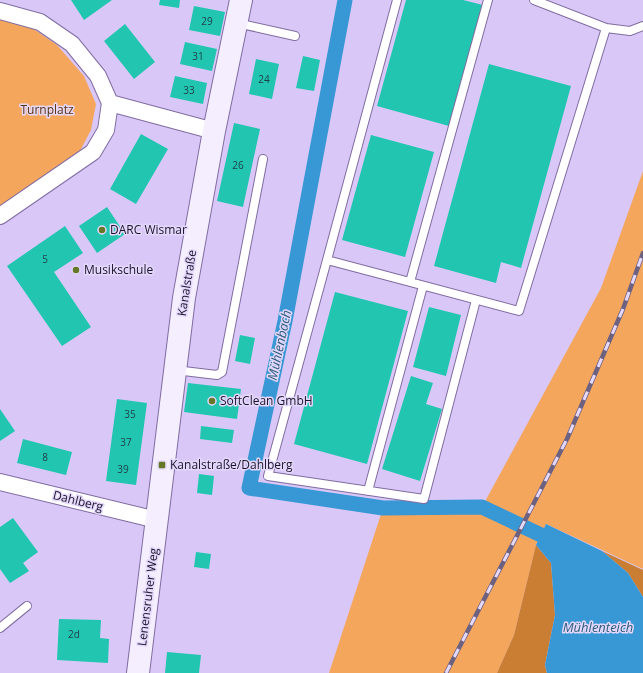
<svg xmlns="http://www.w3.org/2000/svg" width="643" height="673" font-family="'Open Sans',sans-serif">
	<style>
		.green { fill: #f5a65d }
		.forest { fill: #c97e34 }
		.water { fill: #3897d5 }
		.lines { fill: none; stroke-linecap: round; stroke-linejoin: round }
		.canal { stroke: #3897d5; stroke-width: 15 }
		.building { fill: #22c5b0 }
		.lane-casing { stroke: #816ca2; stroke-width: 10 }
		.street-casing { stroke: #816ca2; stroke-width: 18 }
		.secondary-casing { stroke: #816ca2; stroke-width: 24 }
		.lane { stroke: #fff; stroke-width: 8 }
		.street { stroke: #fff; stroke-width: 16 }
		.secondary { stroke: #f4eefe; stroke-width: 22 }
		.rail-casing { stroke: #6d6181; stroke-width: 4.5 }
		.rail { stroke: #e4d8fc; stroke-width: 3; stroke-dasharray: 9; stroke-linecap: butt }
		.poi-dot { fill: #657827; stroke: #e4d8fc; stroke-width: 1.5 }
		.labels { text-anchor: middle; stroke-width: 3; stroke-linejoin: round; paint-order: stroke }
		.number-label { font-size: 10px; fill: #1e404b }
		.park-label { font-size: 12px; fill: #583209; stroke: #e4d8fc }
		.poi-label { font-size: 12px; fill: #1c1429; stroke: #e4d8fc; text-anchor: start }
		.street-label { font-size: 12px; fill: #1c1429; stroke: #e4d8fc }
		.water-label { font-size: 13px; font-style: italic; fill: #2c5c7d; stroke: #e4d8fc }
	</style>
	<rect width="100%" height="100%" fill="#d9c8f7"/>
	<path class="green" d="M0 6 57 45 84 76 96 104 91 130 79 153 0 207Z
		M643 171V569L546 524 536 545 514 635 497 673H329L383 508 482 507 601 288Z"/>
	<path class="forest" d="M536 545 551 563 555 615 545 665 547 673H497L514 635Z
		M602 551 643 570V597L628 573Z"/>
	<path class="water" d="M546 524 602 551 628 573 643 597V673H547L545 665 555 615 551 563 536 545Z"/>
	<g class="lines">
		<path class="canal" d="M345 0 285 321 249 488 383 508 482 507 541 535"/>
	</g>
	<path class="building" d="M71 0H112L84 20Z
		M160 0H180L179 8 159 5Z
		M406 0H463L483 5 449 126 377 106Z
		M194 6 225 12 220 36 189 30Z
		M125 24 155 62 134 79 104 41Z
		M185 42 217 49 212 71 180 64Z
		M303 56 320 60 314 91 296 88Z
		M256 59 279 64 272 99 249 94Z
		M489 64 571 86 521 268 501 262 496 283 434 266Z
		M175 76 207 83 203 104 170 97Z
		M234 123 260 129 243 207 217 201Z
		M141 134 168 149 136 204 110 189Z
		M371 135 434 152 405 257 342 240Z
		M107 207 125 234 97 253 79 226Z
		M65 226 83 253 54 272 91 327 62 346 7 266Z
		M335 292 408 311 367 464 294 444Z
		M429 307 461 315 446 376 413 367Z
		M240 335 255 338 250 364 235 361Z
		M411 376 433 383 426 404 442 409 420 481 382 469Z
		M188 383 241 389 237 419 184 412Z
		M117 399 147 403 136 485 106 481Z
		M0 409 15 431 0 441Z
		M201 426 234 430 232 443 200 439Z
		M23 439 72 452 66 475 17 463Z
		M199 474 214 476 212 495 197 493Z
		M13 518 38 552 23 563 29 571 10 583 0 569V527Z
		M196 552 211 554 209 569 194 567Z
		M59 619 101 620 100 638 109 639 108 663 57 660Z
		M167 652 201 655 199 673H165Z"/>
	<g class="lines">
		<g class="lane-casing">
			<path id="lane" d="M488 0 410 282 519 311 606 28
				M534 0 606 28 630 31 643 26
				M237 23 295 36
				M327 260 397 0
				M410 282 327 260 268 476 424 499 476 300
				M175 370 217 375 222 372 263 159
				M368 491 423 286
				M0 628 27 606"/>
		</g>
		<g class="street-casing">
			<path id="street" d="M0 11 40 22 72 44 98 76 110 103 106 130 93 152 0 216
				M110 103 214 131
				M0 482 157 520"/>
		</g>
		<g class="secondary-casing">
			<path id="secondary" d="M138 673 184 298 214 131 241 0"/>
		</g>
		<use href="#lane" class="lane"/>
		<use href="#street" class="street"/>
		<use href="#secondary" class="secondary"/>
		<g class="rail-casing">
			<path id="rail" d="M446 673 567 439 623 309 643 253"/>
		</g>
		<use href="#rail" class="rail"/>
	</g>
	<g class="poi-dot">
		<circle cx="102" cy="230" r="4"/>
		<circle cx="76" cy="270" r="4"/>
		<circle cx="212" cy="401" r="4"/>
		<rect x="158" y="461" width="8" height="8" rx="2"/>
	</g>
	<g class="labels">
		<g class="number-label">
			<text x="207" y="25">29</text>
			<text x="198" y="60">31</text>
			<text x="264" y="83">24</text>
			<text x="189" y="94">33</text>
			<text x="238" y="169">26</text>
			<text x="45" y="263">5</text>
			<text x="130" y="418">35</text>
			<text x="126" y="446">37</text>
			<text x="45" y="461">8</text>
			<text x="123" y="473">39</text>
			<text x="74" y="638">2d</text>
		</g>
		<g class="park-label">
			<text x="47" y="114">Turnplatz</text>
		</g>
		<g class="poi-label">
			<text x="110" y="234">DARC Wismar</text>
			<text x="84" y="274">Musikschule</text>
			<text x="220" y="405">SoftClean GmbH</text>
			<text x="170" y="469">Kanalstraße/Dahlberg</text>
		</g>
		<g class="street-label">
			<text transform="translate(187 283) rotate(-81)" y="4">Kanalstraße</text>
			<text transform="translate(78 501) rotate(14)" y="4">Dahlberg</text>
			<text transform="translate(148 597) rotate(-83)" y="4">Lenensruher Weg</text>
		</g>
		<g class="water-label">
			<text transform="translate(279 345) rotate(-78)" y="5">Mühlenbach</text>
			<text x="598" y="632">Mühlenteich</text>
		</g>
	</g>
</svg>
